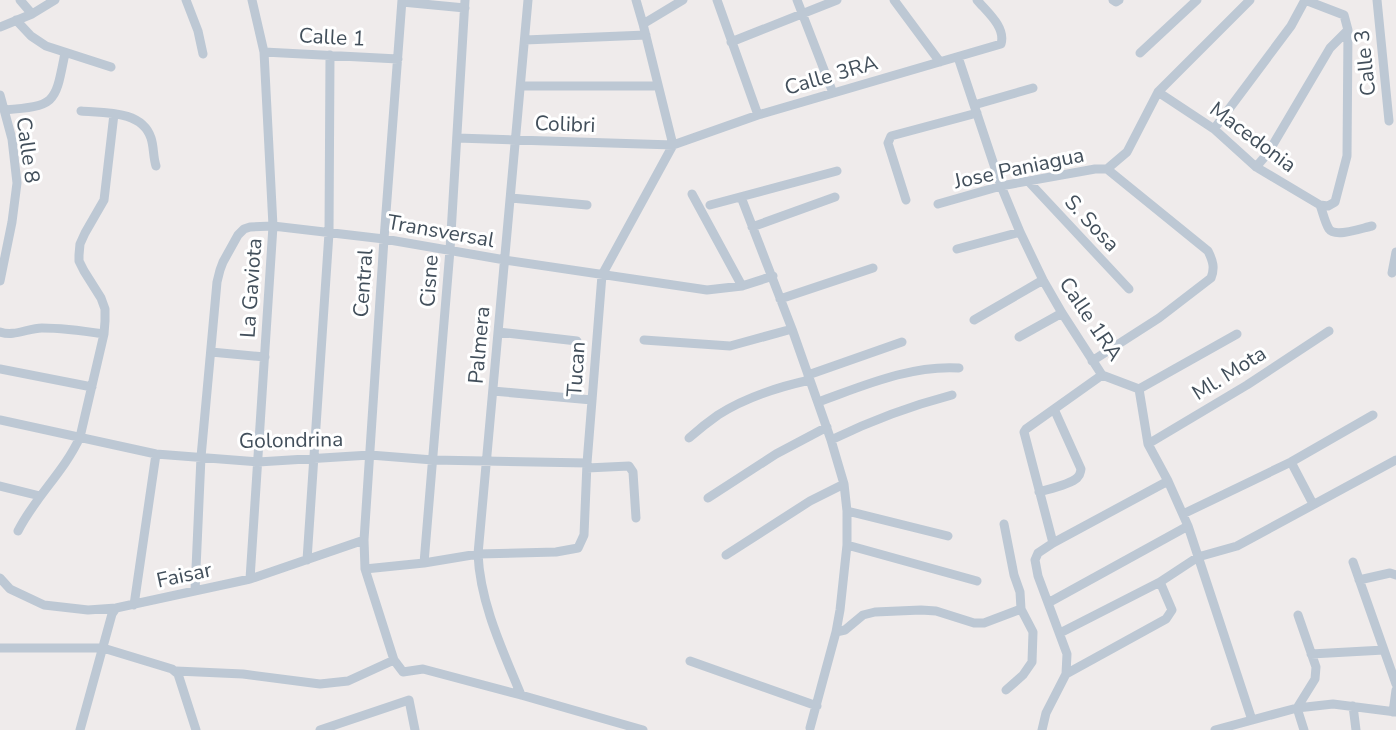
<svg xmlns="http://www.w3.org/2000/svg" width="1396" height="730" font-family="'Nunito Sans',sans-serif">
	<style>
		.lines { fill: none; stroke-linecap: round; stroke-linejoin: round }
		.street { stroke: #bdc8d4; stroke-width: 9 }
		.labels { text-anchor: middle; stroke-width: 6; stroke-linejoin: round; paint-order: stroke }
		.street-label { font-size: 21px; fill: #424f5b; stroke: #fff }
	</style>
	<rect width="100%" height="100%" fill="#efebeb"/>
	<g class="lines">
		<path class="street" d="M20 0 32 14
			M186 0 198 31 203 54
			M402 0 384 239 364 540 365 569 394 660 403 672 423 669 521 695 643 730
			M717 0 758 115
			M797 0 833 93
			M894 0 940 62
			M1113 0 1116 2 1119 0
			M1377 0 1389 121
			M402 2 465 8
			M16 20 31 36 46 46 111 67
			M643 24 683 0
			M0 27 32 14 55 0
			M525 40 646 35
			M731 42 837 0
			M264 52 398 59
			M1140 53 1197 0
			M958 57 1001 186 1020 232 1043 280 1062 313 1102 375 1139 389 1148 444 1168 481 1188 526 1252 720
			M521 86H658
			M1158 92 1214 129 1256 167 1320 205 1328 206 1335 202 1347 156 1348 30 1344 15 1305 0
			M0 95 12 139 17 183 12 222 0 281
			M974 105 1033 88
			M4 110C57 106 55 103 65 53
			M81 111C104 113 142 110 151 138 154 147 153 157 156 166
			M1214 129 1291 26 1305 0
			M457 138 673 145 758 115 1001 44C1006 27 987 12 977 0
			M1256 167 1268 153 1330 48 1348 30
			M1107 169 1127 152 1158 92 1250 0
			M1029 182 1129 289
			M692 194 742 286
			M741 197 792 329 831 440 844 484 847 511V545L840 610 836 632 810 728
			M511 198 587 205
			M906 200 888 143 891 136 977 113
			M938 204 1001 186 1095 169H1107L1208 251C1213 261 1215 268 1211 278L1159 318 1092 361
			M710 205 837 171
			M1320 205C1323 213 1325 223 1329 229 1335 238 1362 228 1372 226
			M752 227 835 197
			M957 249 1020 232
			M1392 273 1396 252
			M780 299 873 268
			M974 320 1043 280
			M0 332C14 337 28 328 42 328 63 328 84 331 104 334
			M498 332 577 341
			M1019 337 1062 313
			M644 340 730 346 792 329
			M211 352 265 357
			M0 369 92 387
			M808 375 902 342
			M1139 389 1237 334
			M493 391 592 400
			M818 402C863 386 910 365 959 368
			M0 420 156 454 258 462 370 455 433 460 587 463
			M689 438C698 430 708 422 718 415 746 397 778 387 810 380
			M831 440C870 421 910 406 952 395
			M1148 444 1247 385 1329 331
			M1291 462 1313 504
			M587 468 629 466 633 472 636 518
			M0 486 40 496
			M1039 492C1049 489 1069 485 1077 478 1081 474 1080 473 1081 469L1054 409
			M708 498 776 454 827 427
			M847 511 948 536
			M1183 514 1291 462 1373 415
			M1004 524 1014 575 1020 592 1021 609 1033 632 1032 662 1023 675 1006 690
			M18 531C35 497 64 472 80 437L104 334 105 321V309L101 298 84 271 79 261V255L80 244 85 233 104 200 114 114
			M1053 543 1024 432 1026 429 1102 375
			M847 545 977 581
			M726 555 810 501 844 484
			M307 560 329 233 330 55
			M1353 562 1396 684
			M424 563 450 250 465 0
			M365 569 424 563 478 554 556 552 578 548 584 535 587 463 602 275 673 145 643 24 636 0
			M0 578 10 589 44 605 88 610 116 608 250 579 364 540
			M250 579 273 226 264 52 252 0
			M1359 580 1390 573 1396 575
			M195 591 201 457 217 282 220 270 223 262 238 235 244 229 250 227 273 226 384 239 505 260 707 290 742 286 773 276
			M1048 603 1188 526
			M134 605 156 454
			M1298 615 1316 667 1315 679 1297 708 1304 730
			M836 632 845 630 863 615 875 612 921 610 936 611 974 623H984L1021 609
			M1060 633 1160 582 1198 557 1237 546 1396 460
			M0 648H103L172 669 178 674 196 730
			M1311 654 1384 650
			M690 661 817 706
			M176 671 243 674 320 684 348 681 394 660
			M1066 674 1166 619 1172 610 1160 582
			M521 695C503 651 480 603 478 554L528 0
			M1353 706 1356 730
			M1393 712 1396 690
			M80 730 112 614 116 608
			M320 730 409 700 415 730
			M1042 730 1046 713 1066 674 1067 654 1038 576 1035 560 1038 553 1053 543 1168 481
			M1215 730 1297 708 1333 704 1396 712"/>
	</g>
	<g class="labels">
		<g class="street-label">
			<text transform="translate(332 37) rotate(3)" y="7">Calle 1</text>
			<text transform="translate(1365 63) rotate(-96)" y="7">Calle 3</text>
			<text transform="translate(831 75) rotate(-16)" y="7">Calle 3RA</text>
			<text transform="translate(565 124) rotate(2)" y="7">Colibri</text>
			<text transform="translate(1253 137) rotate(37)" y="7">Macedonia</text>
			<text transform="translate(28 150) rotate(82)" y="7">Calle 8</text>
			<text transform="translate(1019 168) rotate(-12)" y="7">Jose Paniagua</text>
			<text transform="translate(1092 223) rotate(47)" y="7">S. Sosa</text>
			<text transform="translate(441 231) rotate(10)" y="7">Transversal</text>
			<text transform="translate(429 281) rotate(-86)" y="7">Cisne</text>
			<text transform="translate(363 283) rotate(-86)" y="7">Central</text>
			<text transform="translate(251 288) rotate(-86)" y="7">La Gaviota</text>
			<text transform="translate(1091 319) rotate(56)" y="7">Calle 1RA</text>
			<text transform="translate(479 345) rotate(-85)" y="7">Palmera</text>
			<text transform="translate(576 369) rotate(-86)" y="7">Tucan</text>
			<text transform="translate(1229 373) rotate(-32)" y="7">Ml. Mota</text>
			<text transform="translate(291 440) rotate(-1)" y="7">Golondrina</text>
			<text transform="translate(184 575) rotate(-12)" y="7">Faisar</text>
		</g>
	</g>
</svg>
